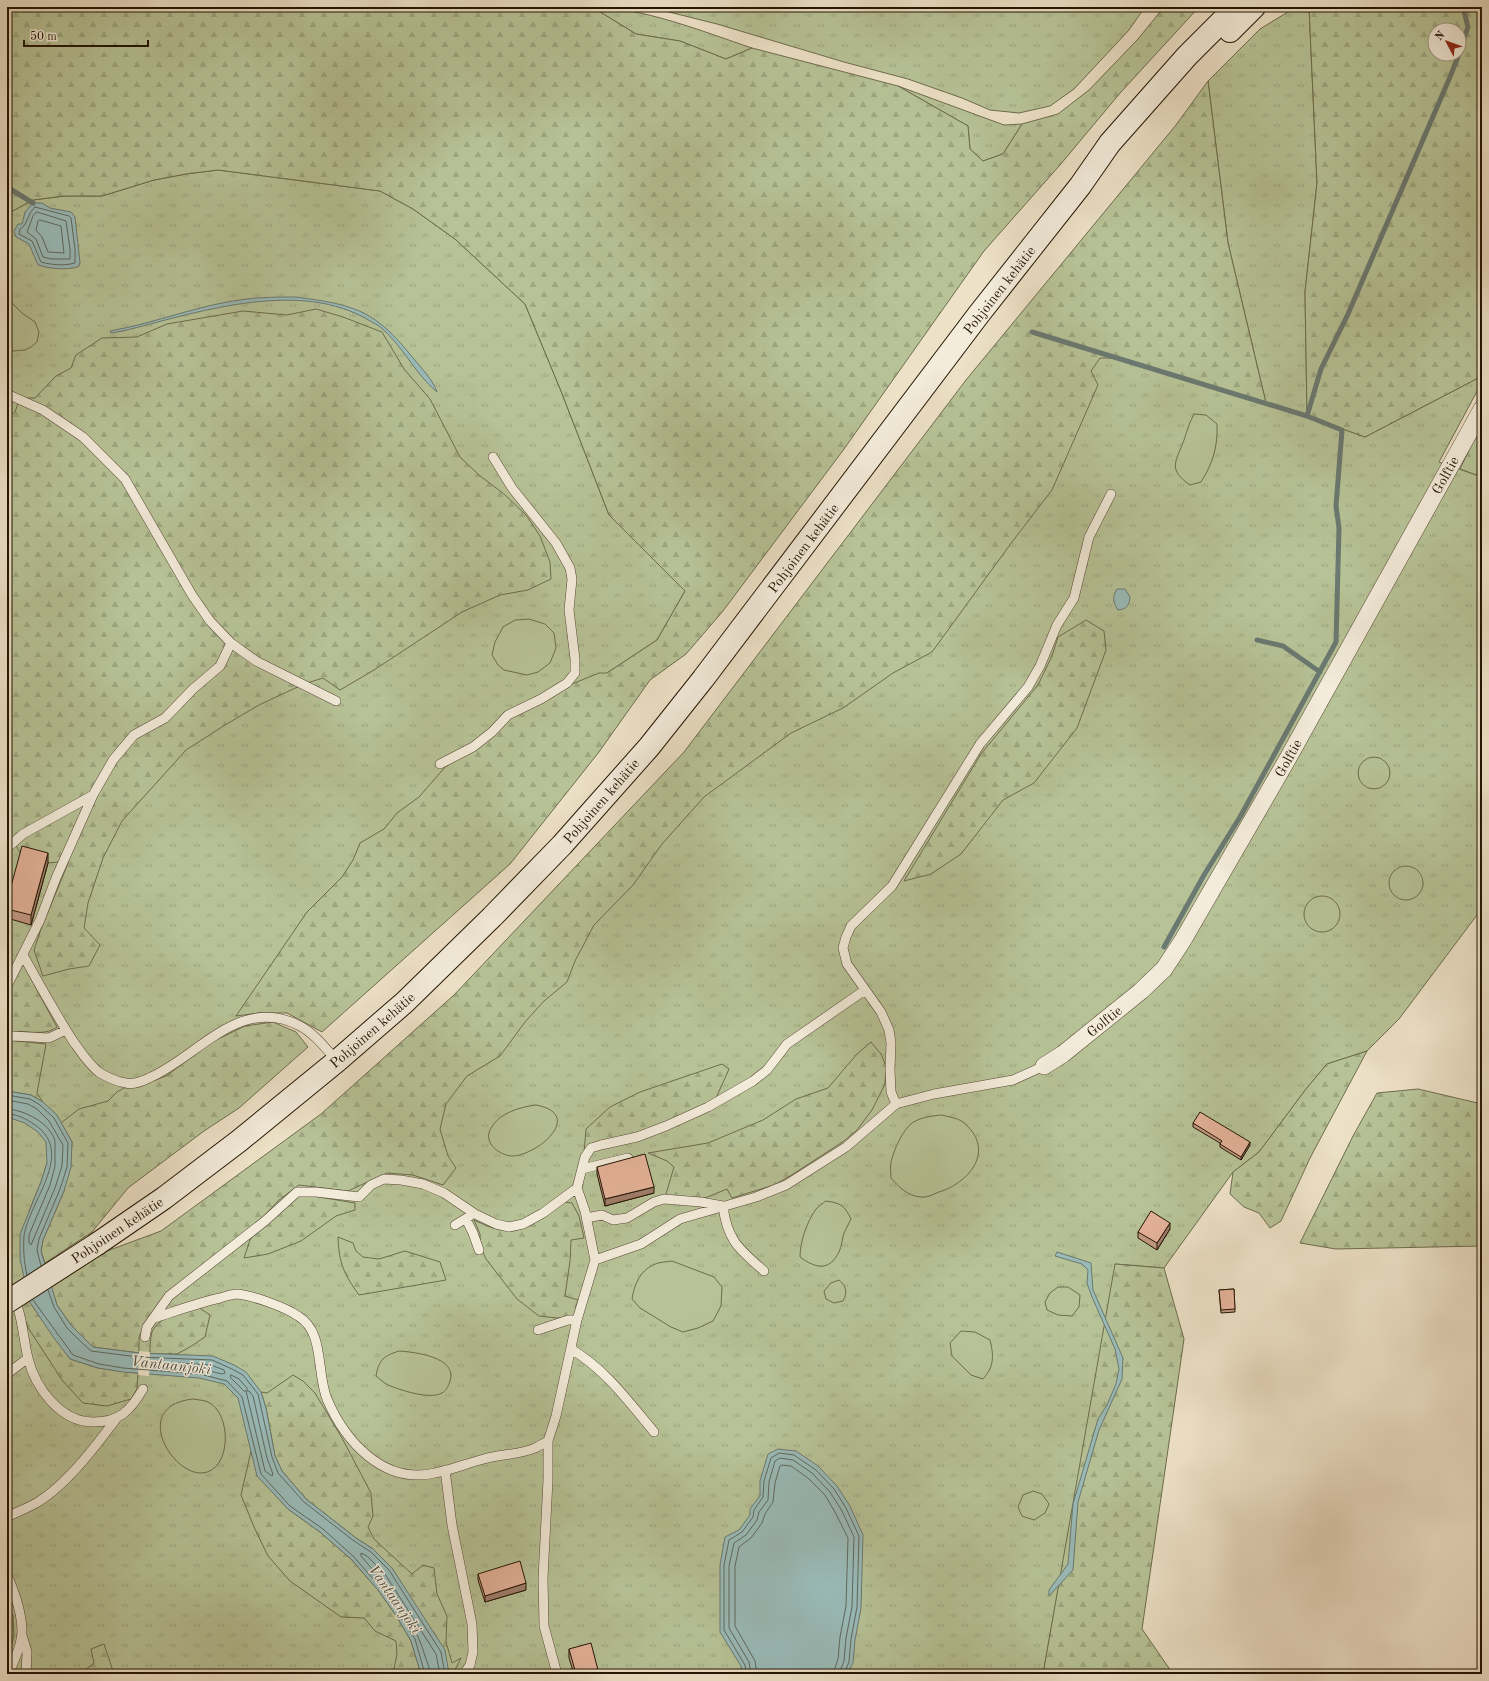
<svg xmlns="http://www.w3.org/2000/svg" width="1489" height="1681" font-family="'Old Standard TT',serif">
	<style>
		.grass { fill: url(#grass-tufts); stroke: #6d6c4d }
		.forest { fill: url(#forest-firs); stroke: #6d6c4d; fill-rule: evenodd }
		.garden { fill: #b7c397; stroke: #6d6c4d }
		.water { fill: #9abcba; stroke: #6a7971 }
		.pier { fill: #ede1c7 }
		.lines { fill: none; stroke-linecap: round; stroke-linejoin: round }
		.shore { stroke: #5e685e; stroke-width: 1 }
		.stream { stroke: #6a7971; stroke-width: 5 }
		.lane-casing { stroke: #564734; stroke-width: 10 }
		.street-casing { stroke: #564734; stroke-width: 18 }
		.secondary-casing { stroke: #231403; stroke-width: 24 }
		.lane { stroke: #f3ecdb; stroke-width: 9 }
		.street { stroke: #f3ecdb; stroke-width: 17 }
		.secondary { stroke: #f3ecdb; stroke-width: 22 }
		.secondary-bridge-casing { stroke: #231403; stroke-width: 24; stroke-linecap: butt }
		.secondary-bridge { stroke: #f3ecdb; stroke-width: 22 }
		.wall { fill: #c49984; stroke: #231403 }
		.shaded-wall { fill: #a07d6b; stroke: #231403 }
		.building { fill: #e4b299; stroke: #231403 }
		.labels { text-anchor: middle; stroke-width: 3; stroke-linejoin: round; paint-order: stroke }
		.street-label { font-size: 14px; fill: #231403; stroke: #f3ecdb }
		.water-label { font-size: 15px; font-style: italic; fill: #4d4f43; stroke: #f3ecdb }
	</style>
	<defs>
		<pattern id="grass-tufts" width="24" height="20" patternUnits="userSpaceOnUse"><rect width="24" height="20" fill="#b7c397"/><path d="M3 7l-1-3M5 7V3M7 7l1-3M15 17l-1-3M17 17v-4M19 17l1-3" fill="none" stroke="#9da780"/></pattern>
		<pattern id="forest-firs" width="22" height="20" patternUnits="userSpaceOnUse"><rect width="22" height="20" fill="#b7c397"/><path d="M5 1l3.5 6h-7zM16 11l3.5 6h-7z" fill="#9da780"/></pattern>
	</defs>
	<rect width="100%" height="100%" fill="#ede1c7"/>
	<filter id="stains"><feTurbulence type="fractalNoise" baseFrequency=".005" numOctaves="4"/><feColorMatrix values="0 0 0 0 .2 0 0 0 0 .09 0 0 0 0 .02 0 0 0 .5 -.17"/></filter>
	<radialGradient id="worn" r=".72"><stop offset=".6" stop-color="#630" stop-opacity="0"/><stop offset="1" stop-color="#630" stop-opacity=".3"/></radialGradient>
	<path class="grass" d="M592 7C642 7 704 32 752 48L726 59 680 41 636 34Z
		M649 7H1145L1129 30 1074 89 1050 106 1019 113 990 110 962 98 908 79 844 62 717 24Z
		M1296 7H1309L1317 183 1305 292 1307 416 1365 437 1482 376V382L1439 462 1482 477V905L1480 911 1399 1019 1367 1051 1327 1064 1306 1089 1259 1152 1233 1172 1164 1268 1115 1264 1125 1363 1059 1585 1043 1674H7V214L33 200 64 196H102L154 180 186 174 218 170 380 191 413 209 455 239 525 304 561 391 609 515 685 591 657 640 607 673 234 1054 47 1163 41 1182 29 1211 55 1338 396 1106 1096 351 1266 403 1228 243 1208 81 1260 29Z
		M898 86 1004 125 1022 124 1003 154 983 161 970 149 968 126Z"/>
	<path class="forest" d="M7 7H592L636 34 680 41 726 59 752 48 898 86 968 126 970 149 983 161 1003 154 1022 124 1058 114 1089 90 1138 39 1164 7H1199L1121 92 1060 165 984 251 844 449 723 611 686 654 650 680 599 752 510 864 322 1032 287 1013H259L236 1016 307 912 342 877 353 860 360 843 384 829 397 813 419 797 446 766 474 750 511 718 567 686 599 673H607L657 640 685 591 609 515 561 391 525 304 455 239 413 209 380 191 218 170 186 174 154 180 102 196H64L33 200 7 214Z
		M1309 7H1482V376L1365 437 1307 416 1305 292 1317 183ZM1435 30H1459V54H1435Z
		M1208 81 1228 243 1266 403 1120 358H1100L1091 371 1098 385 1052 490 1012 542 932 652 893 673 843 708 791 733 704 797 662 844 633 885 594 925 575 961 567 982 544 1001 525 1022 500 1056 467 1076 446 1104 440 1129 448 1156 456 1168 443 1185 413 1175 387 1173 348 1191 299 1185 279 1200 263 1217 164 1298 147 1319 139 1337V1353L92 1347 71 1325 57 1305 51 1287 107 1251 161 1231 321 1114 454 995 684 752 966 380 1176 125Z
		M316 309 343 317 382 332 404 369 430 399 460 457 479 475 504 494 526 515 540 536 550 562 551 579 528 590 500 595 462 612 374 670 340 690 323 678 304 684 259 705 225 725 186 750 122 821 103 858 88 903 84 928 100 945 89 966 69 969 43 976 34 950 41 929 69 861 48 863 22 856 10 835 7 833V417L15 412 19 400 27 398H35L56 376 71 368 76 355 102 338 137 337 167 324 243 311 287 315Z
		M1482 422V477L1460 469Z
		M1086 620 1104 631 1106 650 1077 728 1034 783 1003 800 961 854 931 874 904 881 981 754 1038 685 1052 656 1058 637Z
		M23 964 57 1027C42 1038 24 1028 7 1033V995Z
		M273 1022 296 1032 308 1047 239 1108 204 1131 128 1188 92 1232 45 1263 41 1251 43 1240 64 1191 72 1142 61 1123 79 1109 108 1101 117 1092 124 1088 137 1087 166 1076 212 1042 245 1026Z
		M7 1040 46 1044 37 1093 43 1102 31 1095 7 1091Z
		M871 1042 881 1054 886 1066 885 1084 872 1110 857 1130 844 1141 790 1176 774 1185 732 1198 727 1189 705 1198 669 1196 666 1194 674 1167 667 1161 648 1153 708 1143 763 1120 796 1099 828 1088 857 1054Z
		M1367 1051 1310 1158 1281 1221 1270 1228 1259 1213 1244 1207 1230 1194 1233 1172 1259 1152 1306 1089 1327 1064Z
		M722 1064 729 1069 716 1098 681 1117 638 1133 592 1143 584 1152 586 1129 610 1107 640 1092Z
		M1418 1089 1482 1104V1246L1336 1249 1300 1243 1353 1136 1377 1093Z
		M298 1196H313L355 1203V1210L336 1216 301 1241 268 1254 244 1258 250 1240 259 1228Z
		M564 1202 572 1203 579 1216 584 1238 571 1240 570 1261 565 1296 578 1300 574 1316 557 1318 539 1316 517 1299 486 1259 480 1246V1234L474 1220C485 1225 495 1230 507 1231 525 1233 549 1211 564 1202Z
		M338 1237 353 1243 356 1251 363 1257 379 1259 405 1251 440 1262 446 1280 359 1295C344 1274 339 1264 338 1237Z
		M1115 1264 1164 1268 1184 1339 1142 1629 1173 1674H1043Z
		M29 1301 70 1359 98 1368 138 1373 137 1389 131 1399 107 1406 83 1403 62 1380 27 1326 20 1306Z
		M198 1307 210 1315 205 1337 190 1347 177 1354H150C150 1347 150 1339 152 1332 159 1316 183 1312 198 1307Z
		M293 1375 303 1381 315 1393 342 1438 371 1493 373 1516 368 1527 374 1539 412 1574 423 1565 434 1568 437 1594 447 1616 446 1642 452 1663 461 1658 453 1674H449L447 1665 434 1635 392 1568 373 1549 356 1538 306 1499 282 1471 275 1456 266 1408 261 1392 267 1393Z
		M251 1451 258 1476 288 1509 320 1532 351 1559 378 1590 397 1617 411 1641 421 1674H393L397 1654 396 1641 375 1631 364 1618 341 1617 290 1581 268 1556 254 1527 241 1495Z
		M7 1614 13 1615 14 1636 7 1662Z
		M104 1644 114 1674H80L94 1663 91 1649Z"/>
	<path class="garden" d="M7 298 22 313 35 322 39 332 37 342 31 347 25 350 13 351 7 350Z
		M1194 414 1206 415 1217 424C1218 446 1213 463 1201 482L1190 485C1167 469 1176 462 1184 440 1187 431 1189 423 1194 414Z
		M529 619 545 624 554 633 556 648 550 663 538 672 527 675 504 670 498 665 492 655 495 642 503 627 515 620Z
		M1358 773a16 16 0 1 1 32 0a16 16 0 1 1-32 0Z
		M1389 883a17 17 0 1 1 34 0a17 17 0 1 1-34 0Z
		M1304 914a18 18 0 1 1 36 0a18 18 0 1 1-36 0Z
		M536 1105C584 1114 540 1154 513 1156 500 1156 482 1143 491 1128 499 1113 520 1107 536 1105Z
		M942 1115C948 1117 958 1118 963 1122 996 1149 971 1182 939 1192 934 1194 926 1198 921 1197 907 1196 899 1187 891 1178 891 1173 890 1167 891 1162 894 1150 902 1131 912 1123 921 1117 932 1116 942 1115Z
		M826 1201C841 1203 845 1206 851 1219 849 1224 846 1228 844 1233 842 1239 842 1246 839 1252 829 1272 815 1268 800 1257 800 1241 807 1222 816 1209 819 1206 823 1203 826 1201Z
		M672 1261 714 1277 722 1287 721 1306 713 1321 698 1328 683 1332 671 1327 640 1308 632 1299C634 1285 640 1271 653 1265 658 1262 666 1262 672 1261Z
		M839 1280C846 1286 848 1292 843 1301L834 1303 826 1299 824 1291 831 1283Z
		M1058 1287H1068L1080 1295 1079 1307 1072 1316 1058 1315 1047 1310 1045 1302 1050 1293Z
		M961 1331 975 1332 990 1340C994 1356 994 1367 983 1379L971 1375 952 1356 950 1343Z
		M399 1351C414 1352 458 1357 450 1381 449 1385 446 1391 442 1393 430 1400 400 1390 388 1385 384 1383 380 1379 376 1376 379 1359 384 1356 399 1351Z
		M193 1399C198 1400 204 1400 208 1402 232 1413 232 1471 202 1473 172 1475 130 1406 193 1399Z
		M1033 1491 1042 1494 1049 1504 1045 1513 1034 1520 1022 1516 1018 1507 1023 1495Z"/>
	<path class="water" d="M33 203H42L50 208 71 212 75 217 80 263 78 267C64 270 51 269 38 265L29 244 16 237 14 231 18 224H22L25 212Z
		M296 297C324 301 355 304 378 322 392 332 403 346 414 359 422 369 433 380 437 392 414 373 402 344 379 326 374 323 368 320 363 317 293 280 195 313 123 331L111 333 110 331C156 323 201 304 247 299 263 297 280 297 296 297Z
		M1117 589H1125L1130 597C1129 606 1127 609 1118 610 1113 603 1112 597 1117 589Z
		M7 1091 31 1095 43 1102 57 1115 72 1142 71 1167 64 1191 43 1240 41 1251 57 1305 71 1325 93 1347 139 1353 213 1356 234 1365 246 1372 261 1392 266 1408 275 1456 282 1471 306 1499 356 1538 373 1549 392 1568 445 1650 449 1674H421L411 1641 397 1617 378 1590 351 1559 320 1532 288 1509 257 1476 238 1398 224 1384 199 1378 123 1372 98 1368 70 1359 54 1338 29 1301 20 1259V1234L41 1182 47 1163 46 1142 38 1132 25 1123 7 1117Z
		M1057 1252 1091 1263 1093 1290 1123 1358 1122 1379 1099 1430 1078 1502 1073 1570 1049 1596V1590L1068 1564 1073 1504 1098 1419 1107 1405 1116 1384 1119 1369 1115 1349 1092 1297 1087 1283 1088 1270 1082 1264 1055 1256Z
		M778 1449 796 1451 818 1466 837 1486 850 1506 863 1535 861 1608 855 1640 853 1663 847 1674H742L741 1666 720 1632V1565L725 1537 739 1530 750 1515V1509L760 1496V1481L768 1454Z"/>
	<path class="pier" d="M139 1351 150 1352 149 1376 138 1375Z"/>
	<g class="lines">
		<path class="shore" d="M35 207 69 216 71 218 75 249V263C64 266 52 265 41 262L32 241 19 234 20 229C28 225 27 214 35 207Z
			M37 212 66 221 70 249V259H51L43 257 36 239 27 232 33 216Z
			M40 220 61 226 64 253 48 252 42 237 36 230 38 221Z
			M7 1095 30 1099 40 1105 54 1118 68 1143 67 1167 60 1189 39 1239 37 1250 41 1266
			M7 1100 28 1104 37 1109 49 1121 63 1145 62 1166 55 1188 31 1245 29 1243V1235L50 1185 55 1166V1141C50 1123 25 1110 7 1109
			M7 1114C18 1114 26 1119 35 1125 76 1153 29 1201 24 1236 23 1249 24 1262 27 1275
			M48 1290 54 1307 67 1328 77 1338 91 1351 138 1357 212 1360 232 1369 243 1375 258 1394 272 1457 278 1473 304 1502 354 1541 371 1552 389 1570 441 1652 445 1674
			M33 1300 73 1355 99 1364 123 1368 200 1374 227 1381 242 1397 261 1474 290 1506 323 1529 353 1556 381 1588 400 1615 415 1639 425 1674
			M179 1363 211 1365 224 1370 225 1373 222 1374 201 1369 179 1367 177 1365Z
			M231 1375 239 1379 247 1388V1391H249L253 1396 267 1458 273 1474 272 1476 265 1471 246 1391H244L231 1378Z
			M430 1674C430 1668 427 1662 425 1656 414 1618 387 1586 361 1556V1553L367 1556 385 1574 436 1654 440 1674
			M746 1674 745 1665 724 1630V1565L729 1540 742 1532 753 1517 754 1510 763 1497 764 1481 771 1458 779 1453 794 1455 816 1470 834 1489 846 1508 859 1536 857 1607 851 1639 849 1662 844 1674
			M751 1674 749 1662 729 1628V1566L734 1543 746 1535 757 1520 759 1512 768 1500 769 1482 775 1461 780 1458 793 1460 812 1473 830 1492 842 1511 854 1537 852 1607 846 1638 844 1661 839 1674
			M757 1674 755 1661 735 1626V1566L739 1547 751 1538 762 1523 765 1514 773 1502 775 1483 780 1466 782 1465 791 1466 808 1478 825 1495 836 1514 848 1538 846 1606 840 1637 838 1659 833 1674"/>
		<path class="stream" d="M1459 53 1468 27 1463 7
			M7 187 33 203
			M1032 332 1307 416
			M1257 640 1283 646 1320 672
			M1164 947 1204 875 1240 817 1336 642 1339 528 1336 506 1342 430 1307 416 1321 369 1348 314 1450 77 1459 54"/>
		<g class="lane-casing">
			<path id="lane" d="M7 394 43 410 83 437 125 479 192 595 210 621 231 643 220 666 193 689 165 718 134 735 113 760 93 795 56 878 40 920 7 986
				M231 643 256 661 336 701
				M440 764 473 747 492 732 508 715 541 699 567 683 575 673V659L569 610 572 579 570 568 556 543 512 488 493 457
				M7 848 23 834 93 795
				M23 955C39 984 55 1013 73 1041 81 1052 89 1065 100 1073 107 1077 118 1082 126 1083 132 1085 143 1081 149 1078 198 1057 240 994 300 1026 315 1034 326 1049 337 1061
				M7 1037 12 1036 49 1038 66 1030
				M896 1104 891 1092 890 1069 891 1043 889 1030 881 1012 847 964 843 948 846 937 851 926 892 886 980 744 1028 687 1040 666 1057 625 1074 598 1089 537 1111 494
				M582 1169 628 1158
				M577 1188 585 1211 595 1260
				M586 1218 602 1215 613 1220 627 1218 654 1202 664 1199 701 1202 723 1206C727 1240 739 1249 764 1271
				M466 1219 473 1233 479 1250
				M455 1225 470 1216
				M7 1288C23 1307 22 1335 28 1358 35 1387 60 1422 93 1422 120 1422 130 1411 143 1389
				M154 1318C176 1311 198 1303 220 1298 226 1296 233 1294 238 1294 254 1296 285 1307 298 1316 325 1332 316 1372 327 1399 345 1441 383 1485 435 1473 451 1470 468 1463 484 1459 500 1454 519 1455 535 1448 539 1446 544 1443 548 1441
				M538 1330 568 1320H577
				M145 1337 147 1327 169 1296 265 1221 297 1192H316L359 1197 371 1185 384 1179 401 1180 423 1184 444 1193 475 1214 496 1224 509 1227 523 1224 543 1213 577 1188 585 1157 591 1148 601 1145 637 1137 666 1126 708 1107 753 1081 767 1070 787 1044 865 990
				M571 1349C605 1369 629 1402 654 1432
				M7 1374 28 1358
				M445 1470 452 1525 472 1624 473 1652 470 1665 464 1674
				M7 1517C17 1512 28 1508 38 1502 67 1484 95 1447 116 1419
				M7 1575C15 1593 22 1613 22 1632 21 1647 14 1661 8 1674
				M22 1635 27 1652 26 1674
				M557 1674 544 1626 543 1578 548 1480V1441L556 1416 577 1320 595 1260 641 1244 680 1219 756 1197 786 1185 846 1147 896 1104 934 1094 1013 1080 1044 1066"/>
		</g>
		<g class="street-casing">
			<path id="street" d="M1044 1066 1063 1054 1141 991 1164 969 1183 940 1287 760 1482 409"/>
		</g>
		<g class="secondary-casing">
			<path id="secondary" d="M1230 31 1254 7
				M97 1244 164 1198 239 1141 337 1061 405 1002 492 917 562 845 649 747 703 679 979 314 1080 186 1110 143 1187 56 1236 7"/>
		</g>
		<use href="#lane" class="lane"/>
		<use href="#street" class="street"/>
		<use href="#secondary" class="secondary"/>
		<g class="secondary-bridge-casing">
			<path id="secondary-bridge" d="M7 1302 97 1244"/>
		</g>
		<use href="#secondary-bridge" class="secondary-bridge"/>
	</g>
	<path class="wall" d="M48 863 31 925 7 918V901Z
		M1193 1123 1250 1145 1241 1160 1220 1147V1143L1193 1127Z
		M597 1167 654 1193 605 1206 597 1174Z
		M1170 1229 1157 1250 1138 1238V1232Z
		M1234 1289 1235 1312 1221 1313 1219 1290Z
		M478 1574 526 1590 485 1602 478 1580Z
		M569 1649 599 1674H574L569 1658Z"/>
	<path class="shaded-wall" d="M48 853V863L31 925V915Z
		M10 940V950L7 957V947Z
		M1250 1142V1145L1241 1160V1157Z
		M654 1187V1193L605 1206V1199Z
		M1170 1223V1229L1157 1250V1243Z
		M526 1583V1590L485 1602V1596Z"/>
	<path class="building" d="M22 846 48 853 31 915 7 909V901Z
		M7 939 10 940 7 947Z
		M1200 1112 1250 1142 1241 1157 1220 1144 1222 1141 1193 1123Z
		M645 1154 654 1187 605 1199 597 1167Z
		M1151 1211 1170 1223 1157 1243 1138 1232Z
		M1234 1289 1235 1309 1221 1310 1219 1290Z
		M520 1561 526 1583 485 1596 478 1574Z
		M591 1643 599 1674H576L569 1649Z"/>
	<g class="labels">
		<g class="street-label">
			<text transform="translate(999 290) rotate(-52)" y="5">Pohjoinen kehätie</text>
			<text transform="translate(1445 475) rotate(-61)" y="5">Golftie</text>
			<text transform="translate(803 548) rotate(-53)" y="5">Pohjoinen kehätie</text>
			<text transform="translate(1288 758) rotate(-61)" y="5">Golftie</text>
			<text transform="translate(601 801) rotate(-49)" y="5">Pohjoinen kehätie</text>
			<text transform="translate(1104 1021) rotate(-39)" y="5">Golftie</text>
			<text transform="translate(372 1030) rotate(-41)" y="5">Pohjoinen kehätie</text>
			<text transform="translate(117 1230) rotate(-34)" y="5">Pohjoinen kehätie</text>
		</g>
		<g class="water-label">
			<text transform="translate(171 1365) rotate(6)" y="5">Vantaanjoki</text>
			<text transform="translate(395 1599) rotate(55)" y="5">Vantaanjoki</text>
		</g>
	</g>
	<rect width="1489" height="1681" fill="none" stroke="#ede1c7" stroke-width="24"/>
	<rect x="8" y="8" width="1473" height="1665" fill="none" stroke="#231403" stroke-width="2"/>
	<rect x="12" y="12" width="1465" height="1657" fill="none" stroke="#231403"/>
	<g transform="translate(1447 42) rotate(311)"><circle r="19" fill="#f3ecdb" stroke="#a09685"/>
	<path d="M0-3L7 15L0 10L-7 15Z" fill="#8f2418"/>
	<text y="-6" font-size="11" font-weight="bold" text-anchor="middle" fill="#231403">N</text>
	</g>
	<path d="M24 40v6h124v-6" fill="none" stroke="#231403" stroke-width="2"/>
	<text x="30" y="40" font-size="12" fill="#231403" stroke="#f3ecdb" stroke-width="3" paint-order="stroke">50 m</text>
	<rect width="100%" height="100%" filter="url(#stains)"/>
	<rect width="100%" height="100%" fill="url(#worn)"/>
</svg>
